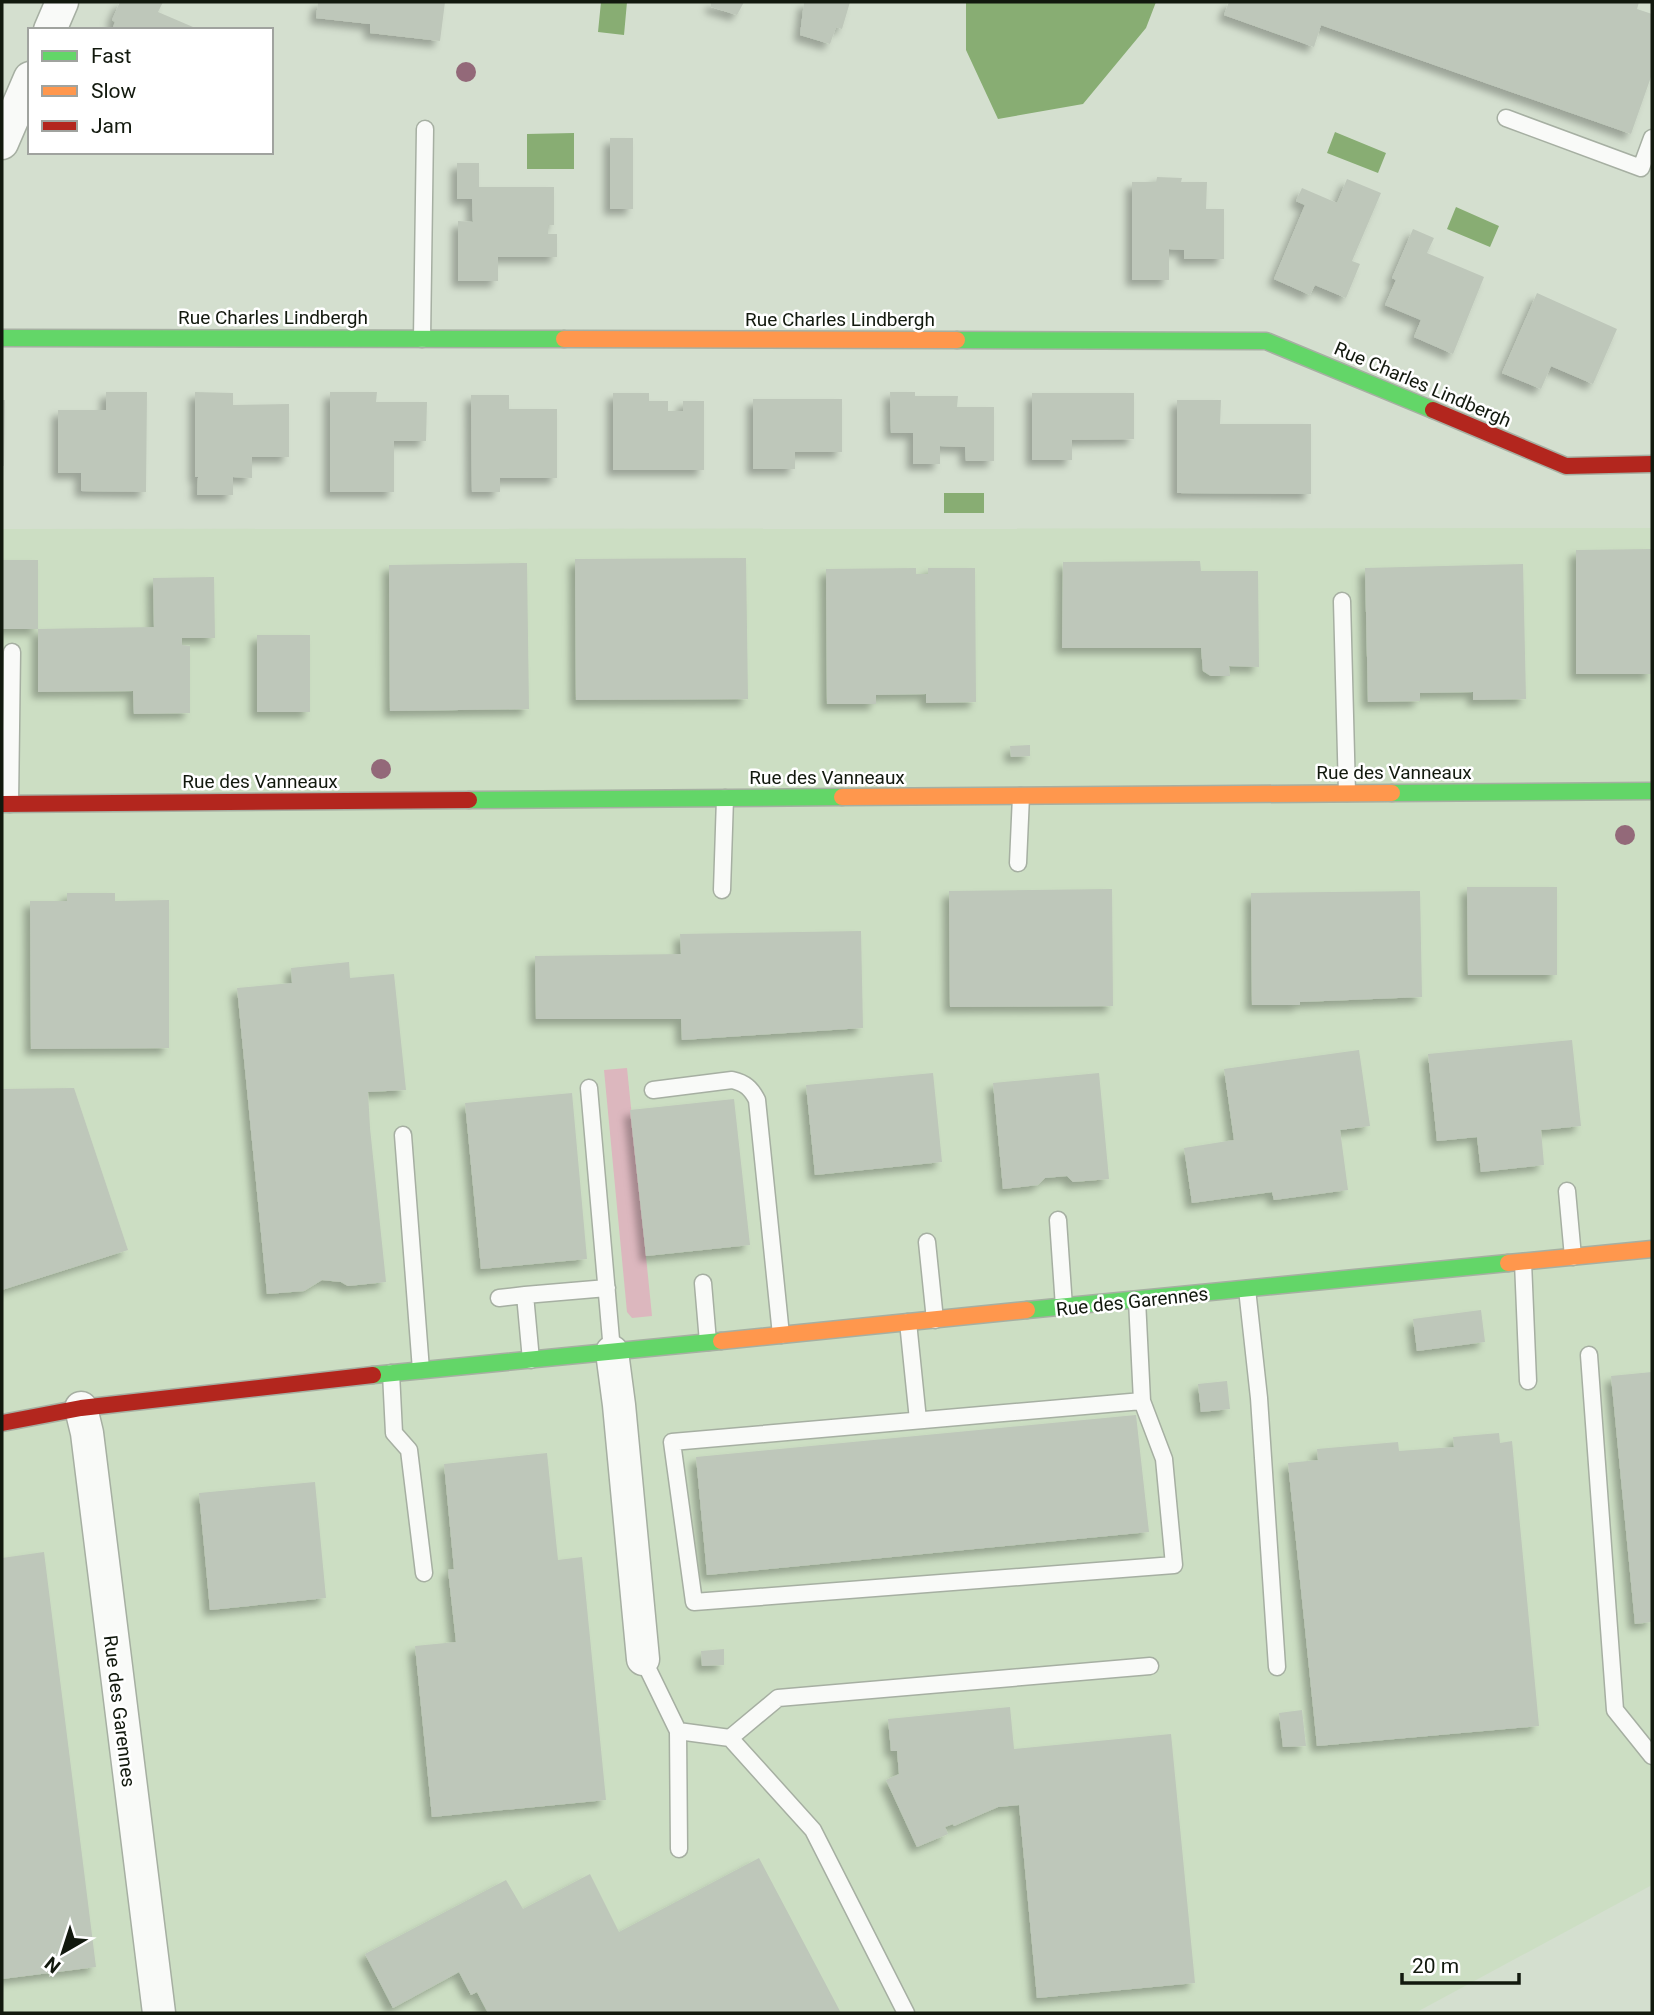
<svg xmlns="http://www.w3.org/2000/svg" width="1654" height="2015" font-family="Roboto,sans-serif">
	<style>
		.built { fill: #ccdec3 }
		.green { fill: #dcb7be }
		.water { fill: #88ad73 }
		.building { fill: #bec7ba; filter: url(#shadow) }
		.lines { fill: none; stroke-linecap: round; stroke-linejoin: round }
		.lane-casing { stroke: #a6afa2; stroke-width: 19 }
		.street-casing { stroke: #a6afa2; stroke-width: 35 }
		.fast-casing { stroke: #a6afa2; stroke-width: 19 }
		.slow-casing { stroke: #a6afa2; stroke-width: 19 }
		.jam-casing { stroke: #a6afa2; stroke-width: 19 }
		.lane { stroke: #f9faf8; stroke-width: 16 }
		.street { stroke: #f9faf8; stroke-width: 32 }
		.fast { stroke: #63d668; stroke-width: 16 }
		.slow { stroke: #ff974d; stroke-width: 16 }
		.jam { stroke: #b3261e; stroke-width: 16 }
		.tree { fill: #936979 }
		.labels { text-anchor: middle; stroke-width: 5; stroke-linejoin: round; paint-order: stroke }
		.street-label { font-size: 19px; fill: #12190e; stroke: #fff }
	</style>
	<defs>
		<filter id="shadow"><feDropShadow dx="-6" dy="6" stdDeviation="3.5" flood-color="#0004"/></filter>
	</defs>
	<rect width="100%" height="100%" fill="#d4dfcf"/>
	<path class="built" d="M1652 528V1885L1415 2013H2V529Z"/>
	<path class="green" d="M627 1068 652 1316 632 1318 627 1312 604 1070Z"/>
	<path class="water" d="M601 2H627L624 35 598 32Z
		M966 2H1156L1146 28 1083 104 998 119 966 50Z
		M1335 132 1386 153 1378 173 1327 153Z
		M574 133V169H527V134Z
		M1456 207 1499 226 1490 247 1447 229Z
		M944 493H984V513H944Z"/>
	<path class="building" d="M120 2H163L158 12 200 30H112L115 22 112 20Z
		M318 2H445L440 41 370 33V24L316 18Z
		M711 2H744L737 15 711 7Z
		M804 2H850L842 29 836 27 830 44 800 35Z
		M1229 2H1639L1637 9 1652 14V74L1631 134 1321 25 1314 47 1224 15Z
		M610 138H633V209H610Z
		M457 163H479V187H554V225H548V234H557V257H498V281H458V221L473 222 472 199H457Z
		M1157 177 1182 178 1181 182H1207L1206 209H1224V259H1184V250L1169 249V280H1132V182H1156Z
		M1347 179 1381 193 1352 261 1360 264 1346 298 1315 285 1310 295 1274 279 1305 205 1296 201 1302 188 1337 203Z
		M1413 229 1434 238 1427 253 1484 277 1453 354 1414 337 1421 320 1385 305 1396 280 1392 278Z
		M1537 293 1617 329 1593 384 1551 366 1541 389 1502 373Z
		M106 392H147L146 492 81 491V473H58V410H106Z
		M195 392 233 393V405L289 404V457H252V478L233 477V495H197L198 477H195Z
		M330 392H377L376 402H427L426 441H394V492H330Z
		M890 392H915V396H958L957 407H994V461H966L965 447 940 446V464H913V433H891Z
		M613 393H649V401H668V411H683V401H704V470H613Z
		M1032 393H1134V439L1072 440V460H1032Z
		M471 395H509V409H557V478H500V492H472Z
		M753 399H842V452H795V469H753Z
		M2 400H5L4 466H2Z
		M1177 400H1221L1220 424H1311V494L1177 493Z
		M1652 549V674H1576V550Z
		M746 558 748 699 576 700 575 559Z
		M2 560H38V629H2Z
		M1200 561 1201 571H1258L1259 667 1229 666 1230 676H1211L1203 671 1201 648H1062L1063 562Z
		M527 563 529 709 390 711 389 565Z
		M1523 564 1526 699 1473 700V692L1420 693V701L1368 702 1365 568Z
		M916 568V574H928V568H975L976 702 926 703V694L876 695V704H827L826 569Z
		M214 577 215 638H182V645L190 646V713L134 714 133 691 38 692V629L154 627 153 578Z
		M257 635H310V712H257Z
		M1030 745V756L1011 757 1010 746Z
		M1467 887H1557V975H1468Z
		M1112 889 1113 1006 950 1007 949 891Z
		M1420 891 1422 997 1300 1002V1005H1252L1251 893Z
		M67 893H115V901L169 900V1048L31 1049 30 901H67Z
		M861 931 863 1028 682 1040 681 1019H536L535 956 681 954 680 934Z
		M349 962 350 978 394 974 406 1090 368 1092 370 1128 386 1282 348 1286 341 1282 322 1280 304 1291 267 1294 237 988 292 983 291 968Z
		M1572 1040 1581 1126 1541 1130 1544 1165 1481 1172 1477 1137 1437 1141 1428 1054Z
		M1359 1050 1370 1126 1340 1130 1348 1190 1274 1200 1272 1192 1192 1203 1184 1148 1234 1140 1224 1069Z
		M933 1073 942 1162 815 1175 806 1085Z
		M1099 1073 1109 1179 1073 1182 1067 1176 1045 1178 1038 1185 1003 1189 993 1083Z
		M74 1088 128 1250 2 1290V1089Z
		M572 1093 587 1259 481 1269 465 1103Z
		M734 1099 750 1245 646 1256 630 1110Z
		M1481 1310 1485 1342 1417 1351 1413 1319Z
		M1652 1372V1622L1635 1624 1611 1376Z
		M1227 1381 1230 1409 1201 1412 1198 1384Z
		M1136 1415 1149 1532 707 1575 696 1457Z
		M1499 1433 1500 1443 1512 1441 1539 1726 1317 1746 1288 1463 1318 1460 1317 1449 1398 1442 1399 1451 1454 1447 1453 1437Z
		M547 1453 558 1560 582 1557 606 1800 432 1817 415 1646 456 1642 448 1570 454 1569 444 1464Z
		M315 1482 326 1598 210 1610 199 1493Z
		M44 1552 96 1967 2 1979V1558Z
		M724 1649V1665L702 1666 701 1651Z
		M1010 1707 1014 1749 1171 1734 1195 1983 1037 1998 1019 1805 998 1807 954 1826 953 1824 945 1827 948 1834 917 1847 886 1780 899 1774 897 1751H891L888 1719Z
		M1302 1710 1306 1746 1283 1747 1279 1713Z
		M759 1858 841 2013H488L477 1992 471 1995 459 1972 393 2008 365 1954 506 1880 523 1909 590 1874 619 1932Z"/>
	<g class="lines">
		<g class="lane-casing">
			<path id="lane" d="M1506 118 1641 168 1652 138
				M422 339 425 129
				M1342 601 1347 793
				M10 804 12 652
				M1018 863 1021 796
				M722 890 725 798
				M589 1088 612 1351
				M653 1090 732 1080C745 1083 751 1088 757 1100L781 1335
				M403 1135 421 1370
				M1567 1191 1573 1257
				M1058 1220 1064 1307
				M927 1242 935 1320
				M1523 1262 1528 1381
				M703 1283 708 1342
				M1247 1289 1259 1398 1277 1667
				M499 1298 525 1295
				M1137 1300 1142 1401 672 1442 694 1602 1174 1565 1164 1459 1142 1401
				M908 1322 918 1420
				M1589 1355 1615 1710 1652 1756
				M531 1360 525 1295 607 1288
				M391 1373 394 1433 409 1450 424 1573
				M643 1659 678 1731 730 1738 813 1830 906 2013
				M678 1731 679 1849
				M730 1738 778 1698 1150 1666"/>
		</g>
		<g class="street-casing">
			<path id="street" d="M50 30 62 2
				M2 143 30 78
				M612 1352 619 1405 643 1659
				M81 1408 87 1433 159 2013"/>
		</g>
		<g class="fast-casing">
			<path id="fast" d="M2 338 564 339
				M957 340 1266 341 1433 410
				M1392 793 1652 791
				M469 800 842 797
				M1027 1310 1508 1263
				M373 1375 721 1341"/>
		</g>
		<g class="slow-casing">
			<path id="slow" d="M564 339 957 340
				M842 797 1392 793
				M1508 1263 1652 1249
				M721 1341 1027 1310"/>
		</g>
		<g class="jam-casing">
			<path id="jam" d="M1433 410 1566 466 1652 464
				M2 804 469 800
				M2 1423 81 1408 373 1375"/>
		</g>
		<use href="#lane" class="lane"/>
		<use href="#street" class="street"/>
		<use href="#fast" class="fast"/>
		<use href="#slow" class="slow"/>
		<use href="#jam" class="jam"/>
	</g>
	<g class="tree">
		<circle cx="466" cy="72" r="10"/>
		<circle cx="381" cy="769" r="10"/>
		<circle cx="1625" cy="835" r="10"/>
	</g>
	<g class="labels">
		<g class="street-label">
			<text x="273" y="324">Rue Charles Lindbergh</text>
			<text x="840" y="326">Rue Charles Lindbergh</text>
			<text transform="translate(1423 384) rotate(23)" y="7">Rue Charles Lindbergh</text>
			<text x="1394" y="779">Rue des Vanneaux</text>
			<text x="827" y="784">Rue des Vanneaux</text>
			<text x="260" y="788">Rue des Vanneaux</text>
			<text transform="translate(1132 1301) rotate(-6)" y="7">Rue des Garennes</text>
			<text transform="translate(120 1711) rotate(83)" y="7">Rue des Garennes</text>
		</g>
	</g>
	<rect width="1654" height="2015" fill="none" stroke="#12190e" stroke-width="7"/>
	<rect x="28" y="28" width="245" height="126" fill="#ffffff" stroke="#a0a39f" stroke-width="2"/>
	<rect x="42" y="51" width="35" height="10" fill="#63d668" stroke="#a0a39f" stroke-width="2"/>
	<text x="91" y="63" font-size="21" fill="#12190e">Fast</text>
	<rect x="42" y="86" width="35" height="10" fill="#ff974d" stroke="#a0a39f" stroke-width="2"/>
	<text x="91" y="98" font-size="21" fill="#12190e">Slow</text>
	<rect x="42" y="121" width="35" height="10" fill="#b3261e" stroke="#a0a39f" stroke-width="2"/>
	<text x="91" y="133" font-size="21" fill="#12190e">Jam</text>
	<g transform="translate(63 1952) rotate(219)" stroke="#ffffff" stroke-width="5" paint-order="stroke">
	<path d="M0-5L12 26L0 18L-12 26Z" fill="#12190e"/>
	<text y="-10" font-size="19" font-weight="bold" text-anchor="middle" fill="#12190e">N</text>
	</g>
	<path d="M1402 1973v10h117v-10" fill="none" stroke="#12190e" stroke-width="3.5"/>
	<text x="1412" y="1973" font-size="21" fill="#12190e" stroke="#ffffff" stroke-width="5" paint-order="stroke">20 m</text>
</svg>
